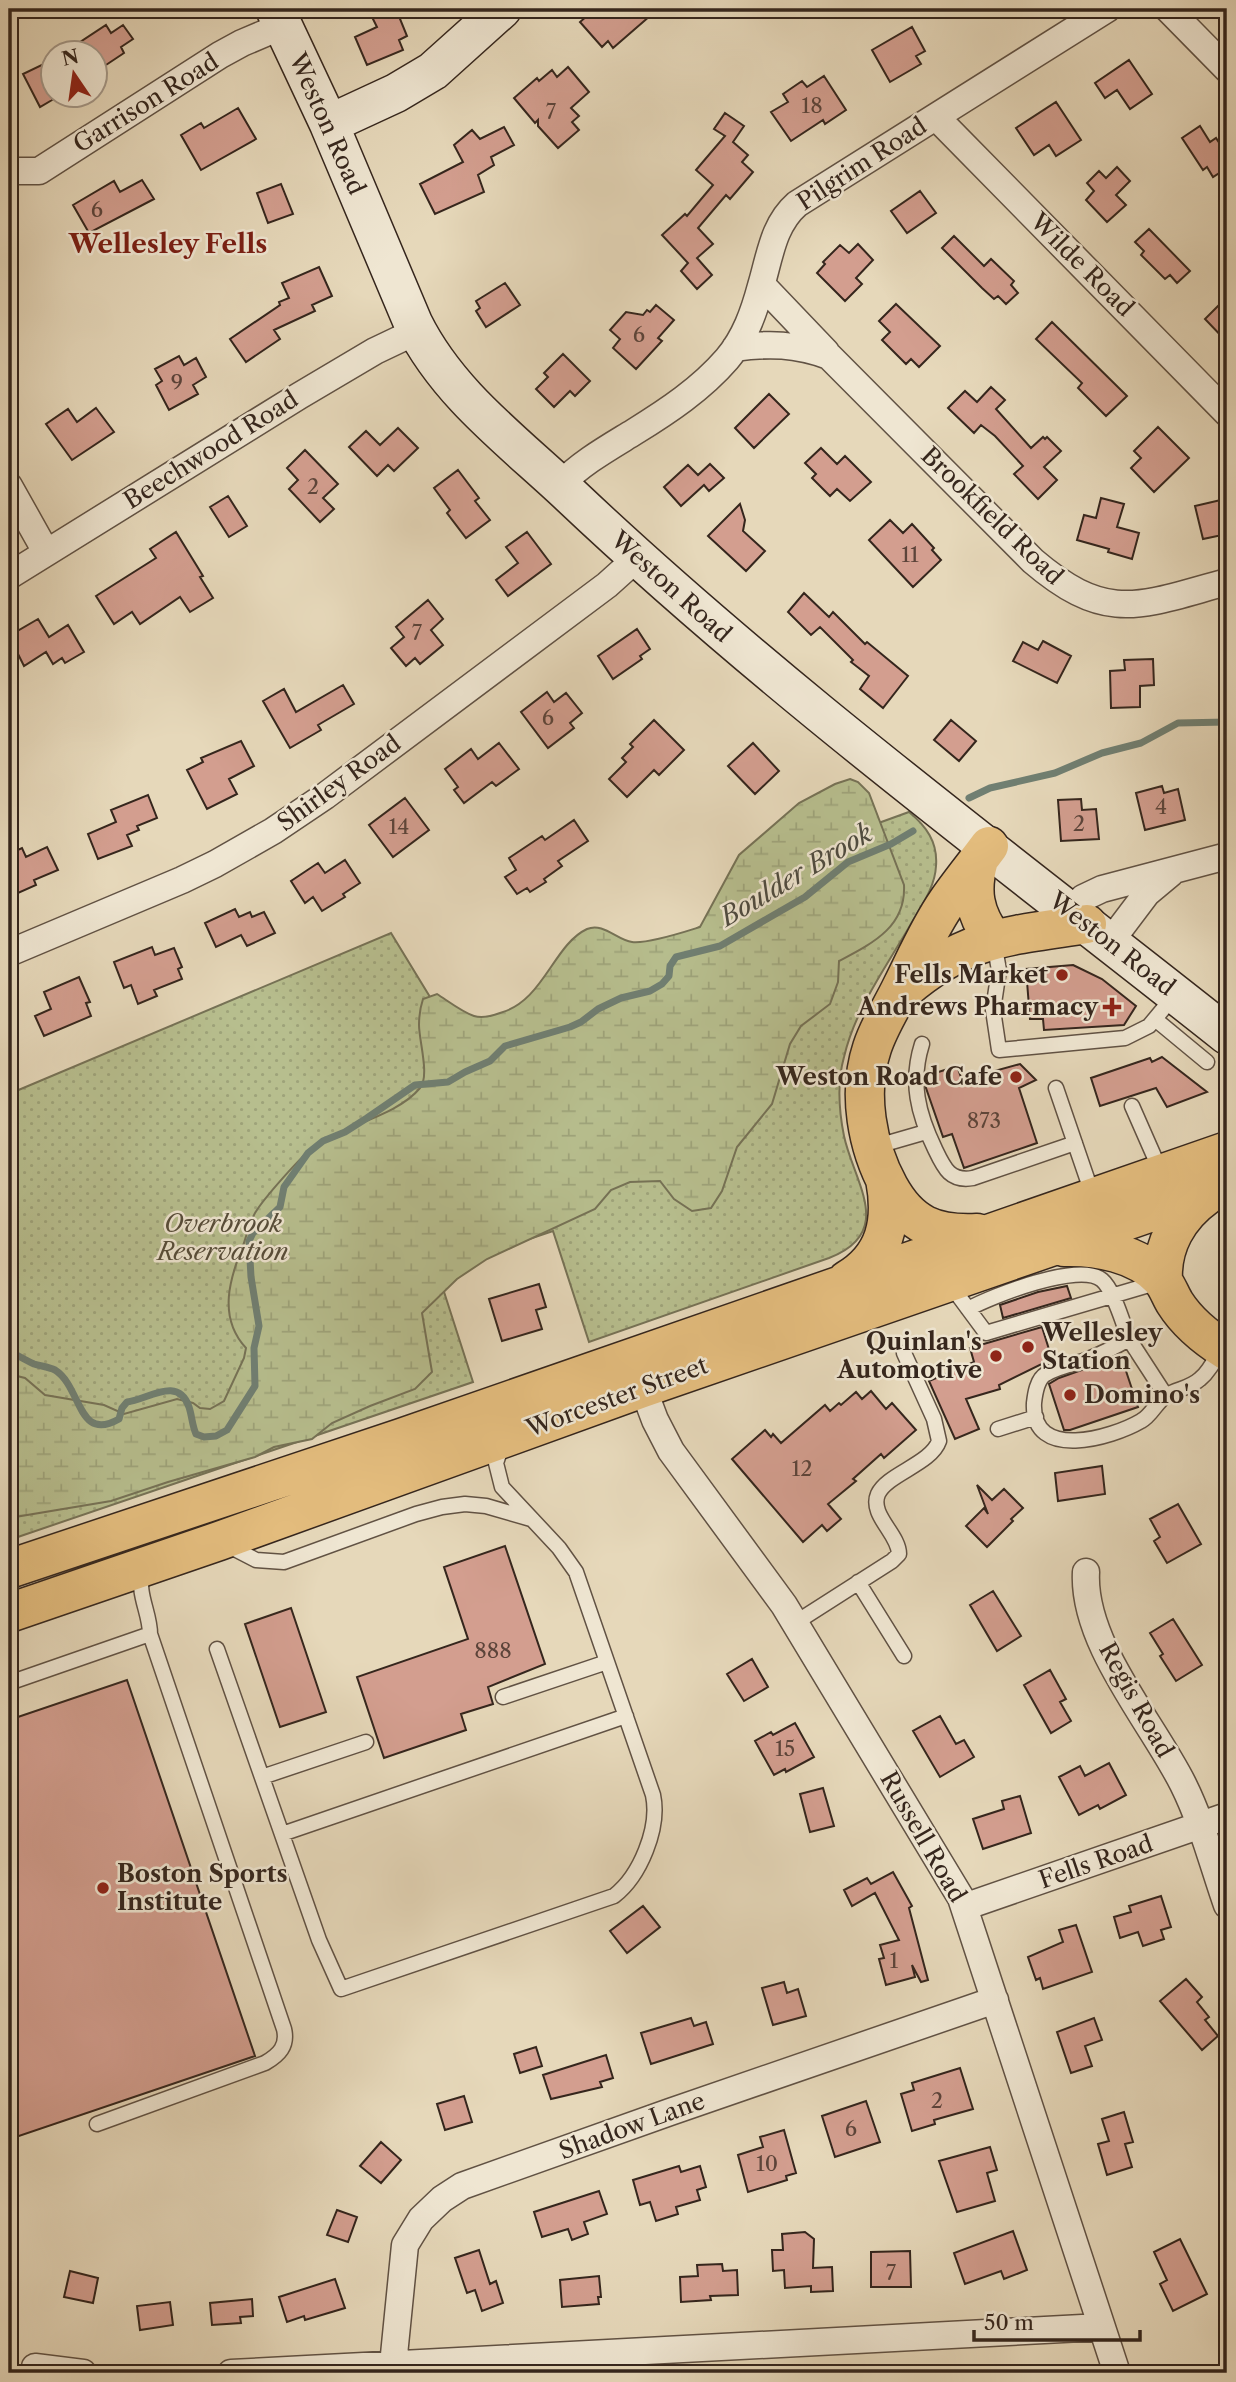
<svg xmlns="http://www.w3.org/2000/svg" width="1236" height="2382" font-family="'Libre Caslon Text',serif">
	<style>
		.green { fill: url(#green-dots); stroke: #767256; stroke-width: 2 }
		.wetland { fill: url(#wetland-marsh); stroke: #767256; stroke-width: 2 }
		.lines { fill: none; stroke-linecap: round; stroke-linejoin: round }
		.stream { stroke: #707f72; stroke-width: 7 }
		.building { fill: #d39e8f; stroke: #35261d; stroke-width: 2 }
		.lane-casing { stroke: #615244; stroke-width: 17 }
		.street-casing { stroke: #615244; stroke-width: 29 }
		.secondary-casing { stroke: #35261d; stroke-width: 41 }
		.highway-casing { stroke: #35261d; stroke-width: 41 }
		.lane { stroke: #efe6d2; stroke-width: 14 }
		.street { stroke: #efe6d2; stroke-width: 26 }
		.secondary { stroke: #efe6d2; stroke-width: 38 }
		.highway { stroke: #e3bc7d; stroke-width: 38 }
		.poi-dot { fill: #8f2418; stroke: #efe6d2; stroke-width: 2.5 }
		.labels { text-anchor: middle; stroke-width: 5; stroke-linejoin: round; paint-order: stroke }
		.number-label { font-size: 21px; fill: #5c443a }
		.street-label { font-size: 24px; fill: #35261d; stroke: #efe6d2 }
		.poi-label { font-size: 24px; font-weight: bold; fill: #35261d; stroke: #efe6d2; text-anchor: end }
		.park-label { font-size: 24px; font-style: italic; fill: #564c39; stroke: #efe6d2 }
		.neighbourhood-label { font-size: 26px; font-weight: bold; fill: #7a1f14; stroke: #efe6d2 }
		.water-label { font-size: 26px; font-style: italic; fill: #4e4b40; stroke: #efe6d2 }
	</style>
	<defs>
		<pattern id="green-dots" width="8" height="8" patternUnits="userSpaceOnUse" patternTransform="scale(1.75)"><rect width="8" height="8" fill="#b7be8e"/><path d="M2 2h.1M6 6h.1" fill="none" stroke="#9ea37a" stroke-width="1.8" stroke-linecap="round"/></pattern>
		<pattern id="wetland-marsh" width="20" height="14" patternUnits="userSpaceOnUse" patternTransform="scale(1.75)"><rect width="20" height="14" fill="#b7be8e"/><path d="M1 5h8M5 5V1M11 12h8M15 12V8" fill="none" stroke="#9ea37a"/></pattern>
	</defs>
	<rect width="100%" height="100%" fill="#e6d8ba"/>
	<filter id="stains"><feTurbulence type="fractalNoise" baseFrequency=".00286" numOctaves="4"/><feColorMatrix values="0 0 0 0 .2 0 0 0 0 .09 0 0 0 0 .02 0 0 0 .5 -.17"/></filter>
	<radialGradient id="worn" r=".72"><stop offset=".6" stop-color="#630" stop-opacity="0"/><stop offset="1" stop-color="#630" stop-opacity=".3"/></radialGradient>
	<path class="green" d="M909 812C926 826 938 842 936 866 935 889 919 909 908 929 884 970 855 1010 844 1057 837 1082 839 1111 844 1136 854 1183 896 1232 829 1258L589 1342 553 1231 437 1270 473 1382 9 1540V1094L391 933 466 1056 783 881 801 851Z"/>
	<path class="wetland" d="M850 779 858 782 869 793 904 885C906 927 873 943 839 961L838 982 830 1004 801 1026 790 1044 772 1104 737 1147 722 1191 711 1208 692 1211 674 1199 660 1181 630 1182 611 1190 595 1209 487 1259 457 1279 422 1313 432 1372 415 1389 370 1406 332 1423 312 1439 274 1447 255 1457 168 1482 111 1501 9 1518V1374L25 1378 45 1395 104 1405 124 1414 177 1399 193 1403 200 1408 210 1409 224 1401 244 1358 246 1348C217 1317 230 1277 244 1243 247 1233 250 1222 255 1213 264 1198 302 1155 316 1145 344 1125 397 1116 420 1088 430 1076 419 1041 419 1025 419 1016 420 1008 423 999L437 994C448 1001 462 1012 474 1016 483 1019 492 1016 500 1013 544 1001 553 945 587 929 603 922 617 940 632 942 648 944 684 932 700 927L739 855 799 803 835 784Z"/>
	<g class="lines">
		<path class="stream" d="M969 798 990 788 1055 773 1102 753 1141 743 1178 723 1227 722
			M9 1351C17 1355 25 1360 34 1364 40 1366 49 1367 55 1370 82 1387 77 1443 119 1419L122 1408 127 1402C147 1400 178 1375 189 1407 192 1416 192 1425 196 1434L204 1437 216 1436 227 1430 255 1386 254 1348 259 1326 251 1277 249 1241 253 1233 280 1207 284 1187 308 1153 323 1141 345 1132 367 1118 415 1085 448 1082 465 1072 490 1061 505 1046 570 1027 581 1022 598 1009 621 998 650 991 662 984 669 976 670 966 676 957 720 946 805 897 848 862 891 844 913 831"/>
	</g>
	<path class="building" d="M380 9H396L407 36 399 40 403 50 367 65 355 37 377 27 370 13Z
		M595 9H658L613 48 608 41 602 47 580 22Z
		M106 25 111 33 123 25 133 39 121 47 124 53 94 73V52H65Z
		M912 27 925 51 916 56 921 64 890 82 872 50Z
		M52 60V100L40 107 23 74Z
		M1129 60 1152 94 1130 109 1117 90 1105 98 1095 83Z
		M568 67 589 92 571 108 579 116 572 122 579 130 558 148 538 126V120L535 123 514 98 537 78 539 81 552 70 557 77Z
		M824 76 846 110 825 124 823 120 791 141 771 112 788 102 783 94 802 81 807 87Z
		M1056 102 1081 140 1056 156 1049 145 1034 155 1016 128Z
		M238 108 256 139 201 170 181 135 201 123 204 128Z
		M725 113 744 126 733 142 748 155 742 162 753 172 730 199 726 195 698 228 713 244 697 258 712 275 697 289 681 271 688 263 662 235 685 214 687 216 713 185 696 170 725 136 714 129Z
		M1200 126 1210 142 1216 138 1227 155V168L1213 177 1207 167 1203 170 1182 138Z
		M504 127 514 145 491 157 494 165 478 175 484 192 435 214 420 184 463 162 454 145 472 130 480 139Z
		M1117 167 1130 181 1116 195 1126 205 1107 222 1086 200 1094 191 1087 183 1099 171 1106 178Z
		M142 180 154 199 89 233 73 205 114 181 120 192Z
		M281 184 293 214 268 223 257 193Z
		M920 191 936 213 907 233 891 211Z
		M1149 229 1190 271 1177 283 1170 275 1165 279 1141 255 1144 251 1135 242Z
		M954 236 984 266 991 259 1014 281 1011 285 1018 293 1006 304 998 296 994 299 982 288 942 248Z
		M858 244 873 260 856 278 862 284 845 301 817 273 825 264 823 262 840 245 849 253Z
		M319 267 332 296 312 305 315 311 274 330 280 339 246 362 230 339 280 305 279 302 289 298 282 283Z
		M505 283 520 305 486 327 476 311 480 308 476 301Z
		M1227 297V342L1205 319Z
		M896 304 940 346 919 367 911 359 906 364 882 340 890 332 879 321Z
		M656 305 674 320 658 338 662 341 636 369 613 348 620 339 610 330 626 312 643 315 647 310 650 312Z
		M1052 322 1127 396 1106 416 1078 388 1082 383 1036 339Z
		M563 354 590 381 575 396 570 391 554 407 536 389 548 377 544 373Z
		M179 356 184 365 196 358 206 377 193 385 198 394 169 410 156 385 162 381 155 369Z
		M991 387 1005 400 996 409 1031 448 1043 437 1045 439 1047 437 1061 451 1044 467 1057 480 1038 499 1014 474 1023 466 995 436 981 425 974 433 948 408 965 391 977 402Z
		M769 394 789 414 754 448 735 428Z
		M96 408 114 432 72 460 46 424 68 409 77 422Z
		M1158 427 1189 458 1154 492 1131 468 1141 458 1134 451Z
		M398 428 418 448 394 471 388 465 377 476 349 447 366 431 380 445Z
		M821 448 837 464 845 456 871 482 850 501 837 489 830 496 812 478 816 474 805 463Z
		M305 450 338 484 323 498 334 509 320 522 289 489 298 480 287 468Z
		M710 464 724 478 709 491 704 485 681 506 664 487 688 465 698 475Z
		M458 470 479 498 475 501 490 520 466 538 447 513 450 510 434 488Z
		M228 496 247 526 229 537 210 507Z
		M1101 498 1124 504 1117 527 1139 533 1132 559 1108 552 1109 549 1077 540 1084 515 1096 518Z
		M1225 499 1227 534 1203 539 1195 506Z
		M740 504 745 520 743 531 765 551 746 571 708 536Z
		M890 520 903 533 912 524 934 548 932 550 941 560 913 587 869 540Z
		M176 532 203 576 200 577 213 598 190 612 180 597 140 624 132 612 114 624 96 596 156 558 150 549Z
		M527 532 551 564 508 596 496 580 518 563 506 547Z
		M804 593 829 617 833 612 865 644 867 642 908 676 883 708 860 689 869 676 851 662 853 660 820 627 811 635 788 612Z
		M428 600 443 619 431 630 443 645 420 664 415 658 406 666 391 648 404 637 396 627Z
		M38 619 49 637 68 625 84 652 65 663 62 658 53 664 46 652 24 666 9 636Z
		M637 629 650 649 640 656 642 659 613 679 598 656Z
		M1043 641 1071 656 1057 683 1013 661 1023 642 1038 650Z
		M1153 659 1154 685 1140 686V707L1111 708 1110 671 1125 670 1124 660Z
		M343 685 354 704 318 725 321 730 290 748 263 701 284 689 296 712Z
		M547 692 554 702 566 693 582 713 570 723 574 728 548 748 521 712Z
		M654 720 684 750 659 775 654 770 627 797 609 779 626 762 622 758 633 747 630 744Z
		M951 720 976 741 959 761 934 740Z
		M241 741 254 766 229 779 237 794 207 809 187 770 203 762 201 758Z
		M499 743 519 769 496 786 492 782 464 803 454 790 458 787 445 769 471 749 478 759Z
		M753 743 779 771 755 794 728 766Z
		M1162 786 1164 793 1178 789 1185 820 1145 830 1136 793Z
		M148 795 157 818 137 826 139 830 127 835 132 846 98 859 88 834 116 822 111 810Z
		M405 798 429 830 393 857 369 825Z
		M1081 799 1082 810 1096 809 1099 839 1061 841 1058 800Z
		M574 820 588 841 558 861 562 866 544 879 546 882 530 892 527 888 517 894 505 877 516 870 509 858 542 836 545 840Z
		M47 847 58 870 34 880 36 885 9 897V854L22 848 26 857Z
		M345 860 360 883 343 894 345 897 322 911 313 897 305 903 291 881 318 863 325 873Z
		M235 909 239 917 250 912 252 917 264 912 275 933 247 946 241 935 216 947 205 923Z
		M152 947 155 955 174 948 182 967 178 969 182 979 154 990 157 996 138 1004 131 985 124 988 114 962Z
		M1073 965 1102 979 1136 1006 1124 1025 1044 1030 1043 1019H1030L1026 969Z
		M79 977 90 1002 86 1003 91 1016 44 1036 35 1016 51 1009 44 992Z
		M1162 1057 1207 1092 1167 1107 1156 1088 1100 1106 1091 1078 1150 1058 1152 1062Z
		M1020 1064 1036 1080 1019 1088 1037 1143 964 1168 952 1134 943 1137 926 1088V1076L957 1066 962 1080Z
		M539 1284 546 1307 536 1310 542 1329 502 1341 489 1299Z
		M1067 1286 1071 1298 1003 1318 1000 1305 1038 1292Z
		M1042 1327 1052 1359 999 1385 1000 1389 966 1399 979 1429 955 1439 929 1381 974 1362 970 1348Z
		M1121 1356 1138 1407 1070 1430H1064L1049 1384 1059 1378Z
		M871 1391 886 1409 892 1403 916 1430 884 1458 881 1454 853 1479 856 1481 828 1504 841 1519 827 1531 822 1525 803 1542 732 1459 765 1430 771 1437 773 1434 781 1443 825 1405 830 1411 839 1403 841 1405 856 1392 862 1399Z
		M1102 1466 1105 1494 1058 1501 1055 1473Z
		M977 1485 992 1500 1004 1489 1023 1508 1011 1519 1013 1521 987 1547 966 1526 984 1508 988 1514Z
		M1178 1504 1201 1544 1167 1563 1154 1541 1160 1537 1150 1519Z
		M505 1546 545 1664 488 1687 493 1704 461 1714 466 1730 384 1758 357 1677 468 1639 444 1567Z
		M993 1591 1021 1636 997 1651 970 1605Z
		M291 1608 326 1712 280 1727 245 1624Z
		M1173 1619 1202 1665 1176 1681 1160 1656 1163 1654 1150 1633Z
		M752 1659 768 1687 744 1701 727 1674Z
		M1050 1670 1066 1699 1060 1702 1071 1721 1051 1733 1024 1685Z
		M127 1680 255 2056 13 2138 9 2125V1720Z
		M940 1716 956 1744 964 1740 974 1757 940 1777 913 1731Z
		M795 1723 814 1757 786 1772 785 1769 774 1775 755 1741 771 1732 773 1735Z
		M1109 1763 1126 1795 1100 1809 1098 1805 1079 1815 1059 1777 1080 1766 1085 1776Z
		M823 1788 834 1826 810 1832 800 1794Z
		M1020 1796 1031 1833 983 1849 973 1819 1004 1809 1002 1801Z
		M893 1872 912 1906 909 1908 928 1980 921 1982 912 1965 915 1977 886 1985 879 1959 884 1958 880 1945 899 1940 875 1893 852 1906 844 1890 867 1878 871 1884Z
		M1161 1896 1171 1927 1161 1930 1164 1939 1143 1946 1138 1932 1120 1938 1114 1917 1131 1912 1129 1906Z
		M643 1906 660 1927 627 1953 610 1931Z
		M1076 1925 1092 1972 1043 1989 1040 1978 1036 1980 1028 1957 1063 1942 1059 1930Z
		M1186 1979 1202 1997 1197 2002 1209 2017 1205 2020 1218 2036 1202 2050 1160 2001Z
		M784 1982 787 1993 798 1989 806 2016 773 2025 762 1988Z
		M691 2018 694 2026 706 2022 713 2044 651 2064 641 2033Z
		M1094 2018 1102 2040 1085 2046 1092 2066 1071 2073 1057 2032Z
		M536 2047 542 2066 520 2073 514 2054Z
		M606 2055 613 2078 600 2082 602 2087 551 2099 543 2075Z
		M960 2068 973 2109 934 2120 935 2124 912 2131 901 2094 914 2090 912 2083Z
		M464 2096 472 2122 445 2130 437 2104Z
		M866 2101 880 2142 835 2157 822 2116Z
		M1124 2112 1133 2142 1125 2144 1132 2167 1107 2175 1098 2144 1109 2141 1102 2119Z
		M784 2130 796 2173 786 2176 787 2180 748 2192 738 2155 763 2147 760 2137Z
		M381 2142 401 2160 381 2183 360 2166Z
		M990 2147 997 2170 987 2173 995 2201 957 2212 939 2161Z
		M679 2166 681 2172 700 2166 706 2187 697 2190 700 2200 676 2207 678 2214 656 2221 650 2202 640 2205 633 2180Z
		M599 2191 607 2214 584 2222 588 2234 572 2240 568 2229 542 2237 534 2212Z
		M337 2210 357 2217 348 2242 327 2235Z
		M1013 2231 1027 2270 1004 2279 1001 2271 965 2284 954 2253Z
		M805 2232 814 2239 813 2268 832 2267 833 2291 811 2292V2286L785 2288 784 2270 773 2271 772 2250H783L782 2234Z
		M1180 2239 1207 2294 1173 2311 1160 2284 1167 2280 1154 2252Z
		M479 2250 490 2284 496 2281 503 2303 482 2311 475 2290 467 2293 455 2258Z
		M910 2251 911 2287H871V2252Z
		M722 2264 723 2271 737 2270 738 2295 710 2296 711 2300 681 2302 680 2277 698 2276 697 2265Z
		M70 2271 98 2278 93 2303 64 2297Z
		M599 2276 601 2297H598L599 2304 562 2307 560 2280Z
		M335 2279 345 2308 305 2320 304 2316 287 2322 279 2297Z
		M252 2299 253 2316 240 2317 241 2323 212 2325 210 2303Z
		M170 2302 173 2325 140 2330 137 2306Z"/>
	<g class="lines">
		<g class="lane-casing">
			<path id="lane" d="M994 943 999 970 993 1010 999 1050 1125 1038 1149 1026 1174 996
				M1155 1019 1207 1062
				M922 1044C910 1082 918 1114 935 1149 944 1168 950 1182 973 1178L1075 1143
				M1056 1088 1093 1196
				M1132 1106 1161 1172
				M874 1147 926 1132
				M949 1283 986 1333 1159 1282
				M968 1309C992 1296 1080 1261 1102 1280 1114 1290 1123 1324 1129 1339
				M1166 1396 1129 1339C1115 1347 1101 1354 1086 1360 1073 1364 1057 1367 1046 1374 1037 1379 1035 1394 1034 1403 1031 1462 1112 1438 1141 1421 1152 1415 1156 1402 1167 1395 1178 1389 1190 1388 1200 1379 1210 1371 1215 1359 1221 1348
				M998 1429 1036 1417
				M227 1545 256 1560 284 1562 416 1514 442 1507 465 1504 486 1506 531 1519
				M143 1571C136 1593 150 1612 150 1634
				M858 1582 904 1656
				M795 1623 892 1561 899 1554C899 1534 869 1515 878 1494 887 1474 931 1464 939 1441L934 1419 904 1353
				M217 1649 319 1940 341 1989 614 1896C640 1876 660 1828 653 1795L576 1572 559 1548 502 1487 496 1463 502 1445
				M9 1683 150 1634 284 2029C288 2046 279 2055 265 2063L97 2124
				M503 1697 607 1662
				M262 1777 366 1742
				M282 1834 626 1716"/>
		</g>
		<g class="street-casing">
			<path id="street" d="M1168 9 1227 69
				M936 117 1227 413
				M9 171H39L220 55 242 43 282 26
				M762 285 826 352
				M735 348C769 343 796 344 829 356L1033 561C1108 625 1141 605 1227 582
				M560 485C581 463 608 448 634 432 668 411 701 389 727 359 745 338 754 312 761 286 770 256 773 225 797 204L1107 9
				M9 486 46 552
				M9 576 299 396 375 351 417 331
				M1071 911 1083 898 1102 889 1227 856
				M1110 942 1147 893 1171 873
				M9 953 182 880 215 864 273 831 325 796 607 585 637 558
				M643 1388 655 1420 671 1451 784 1605 961 1898 1117 2373
				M1086 1572C1082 1643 1152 1722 1183 1784 1202 1822 1213 1865 1227 1905
				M964 1907 1227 1816
				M393 2365 405 2245 421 2219 442 2199 462 2186 670 2112 995 2000
				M35 2367 83 2373
				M231 2373 1101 2327"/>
		</g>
		<g class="secondary-casing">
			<path id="secondary" d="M275 9 329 124 413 323C448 394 514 442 570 495 776 690 1005 859 1227 1035
				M329 124 396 93 433 71 502 9"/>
		</g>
		<g class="highway-casing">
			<path id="highway" d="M979 860C970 891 974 913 993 939
				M904 990C967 936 1009 936 1087 924
				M977 1233C935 1235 910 1225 889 1187 867 1147 857 1093 872 1048 879 1026 892 1007 902 986 916 958 929 928 947 902 960 883 975 865 989 846
				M1064 1247C1096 1246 1138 1253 1161 1279 1167 1285 1170 1295 1175 1303 1187 1322 1208 1339 1227 1351
				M847 1280C886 1257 893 1221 885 1179
				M1163 1281C1161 1246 1178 1216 1206 1196
				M9 1569 401 1438 1227 1151
				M9 1613 219 1541 643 1388 1227 1186"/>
		</g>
		<use href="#lane" class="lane"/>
		<use href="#street" class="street"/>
		<use href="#secondary" class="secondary"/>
		<use href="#highway" class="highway"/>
	</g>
	<g class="poi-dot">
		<circle cx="1062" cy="975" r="7"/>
		<path d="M1108.5 996.5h7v7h7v7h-7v7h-7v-7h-7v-7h7z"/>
		<circle cx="1016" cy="1077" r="7"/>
		<circle cx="1028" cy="1347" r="7"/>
		<circle cx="996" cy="1356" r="7"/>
		<circle cx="1070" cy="1395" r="7"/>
		<circle cx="103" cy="1888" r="7"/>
	</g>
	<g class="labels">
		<g class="number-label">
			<text x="812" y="113">18</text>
			<text x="551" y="119">7</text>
			<text x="97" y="217">6</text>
			<text x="639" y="342">6</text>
			<text x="177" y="390">9</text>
			<text x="313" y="494">2</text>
			<text x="910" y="562">11</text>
			<text x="417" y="640">7</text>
			<text x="548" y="725">6</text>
			<text x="1161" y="814">4</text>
			<text x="1079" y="831">2</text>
			<text x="399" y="834">14</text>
			<text x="984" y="1128">873</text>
			<text x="802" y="1476">12</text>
			<text x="493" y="1658">888</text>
			<text x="785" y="1756">15</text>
			<text x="894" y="1968">1</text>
			<text x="937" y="2108">2</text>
			<text x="851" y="2136">6</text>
			<text x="767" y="2171">10</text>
			<text x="891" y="2280">7</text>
		</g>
		<g class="street-label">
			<text transform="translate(146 103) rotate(-32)" y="8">Garrison Road</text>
			<text transform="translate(327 124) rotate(66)" y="8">Weston Road</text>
			<text transform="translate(862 164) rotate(-33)" y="8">Pilgrim Road</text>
			<text transform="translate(1082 265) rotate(45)" y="8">Wilde Road</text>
			<text transform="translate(211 450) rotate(-32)" y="8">Beechwood Road</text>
			<text transform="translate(992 516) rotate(44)" y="8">Brookfield Road</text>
			<text transform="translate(671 587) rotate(42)" y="8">Weston Road</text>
			<text transform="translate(339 783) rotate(-36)" y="8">Shirley Road</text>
			<text transform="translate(1112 944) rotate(38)" y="8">Weston Road</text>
			<text transform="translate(617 1397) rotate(-20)" y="8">Worcester Street</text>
			<text transform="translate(1136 1700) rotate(61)" y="8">Regis Road</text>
			<text transform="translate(923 1837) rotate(60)" y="8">Russell Road</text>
			<text transform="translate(1096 1862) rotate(-19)" y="8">Fells Road</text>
			<text transform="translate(632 2126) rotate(-20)" y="8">Shadow Lane</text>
		</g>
		<g class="poi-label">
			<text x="1048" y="983">Fells Market</text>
			<text x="1098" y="1015">Andrews Pharmacy</text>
			<text x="1002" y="1085">Weston Road Cafe</text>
			<text x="1042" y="1341" text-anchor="start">Wellesley<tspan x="1042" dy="28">Station</tspan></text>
			<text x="982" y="1350">Quinlan's<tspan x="982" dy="28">Automotive</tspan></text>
			<text x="1084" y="1403" text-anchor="start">Domino's</text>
			<text x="117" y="1882" text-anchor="start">Boston Sports<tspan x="117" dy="28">Institute</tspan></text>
		</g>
		<g class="park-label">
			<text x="223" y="1232">Overbrook<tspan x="223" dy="28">Reservation</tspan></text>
		</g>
		<g class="neighbourhood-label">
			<text x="168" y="253">Wellesley Fells</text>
		</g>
		<g class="water-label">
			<text transform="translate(796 875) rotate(-31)" y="9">Boulder Brook</text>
		</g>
	</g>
	<rect width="1236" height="2382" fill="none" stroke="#e6d8ba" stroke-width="35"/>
	<rect x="10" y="10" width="1215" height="2361" fill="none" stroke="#35261d" stroke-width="3.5"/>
	<rect x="18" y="18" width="1201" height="2347" fill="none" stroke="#35261d" stroke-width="2"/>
	<g transform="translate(74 74) rotate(347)"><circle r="33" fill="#efe6d2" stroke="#a5998a" stroke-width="2"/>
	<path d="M0-5L12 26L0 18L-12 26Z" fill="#8f2418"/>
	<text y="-10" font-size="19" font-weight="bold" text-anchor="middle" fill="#35261d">N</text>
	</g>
	<path d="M974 2330v10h166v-10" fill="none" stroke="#35261d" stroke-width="3.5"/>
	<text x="984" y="2330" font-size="21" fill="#35261d" stroke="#efe6d2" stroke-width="5" paint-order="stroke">50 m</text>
	<rect width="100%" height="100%" filter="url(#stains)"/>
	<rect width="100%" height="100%" fill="url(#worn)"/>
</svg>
